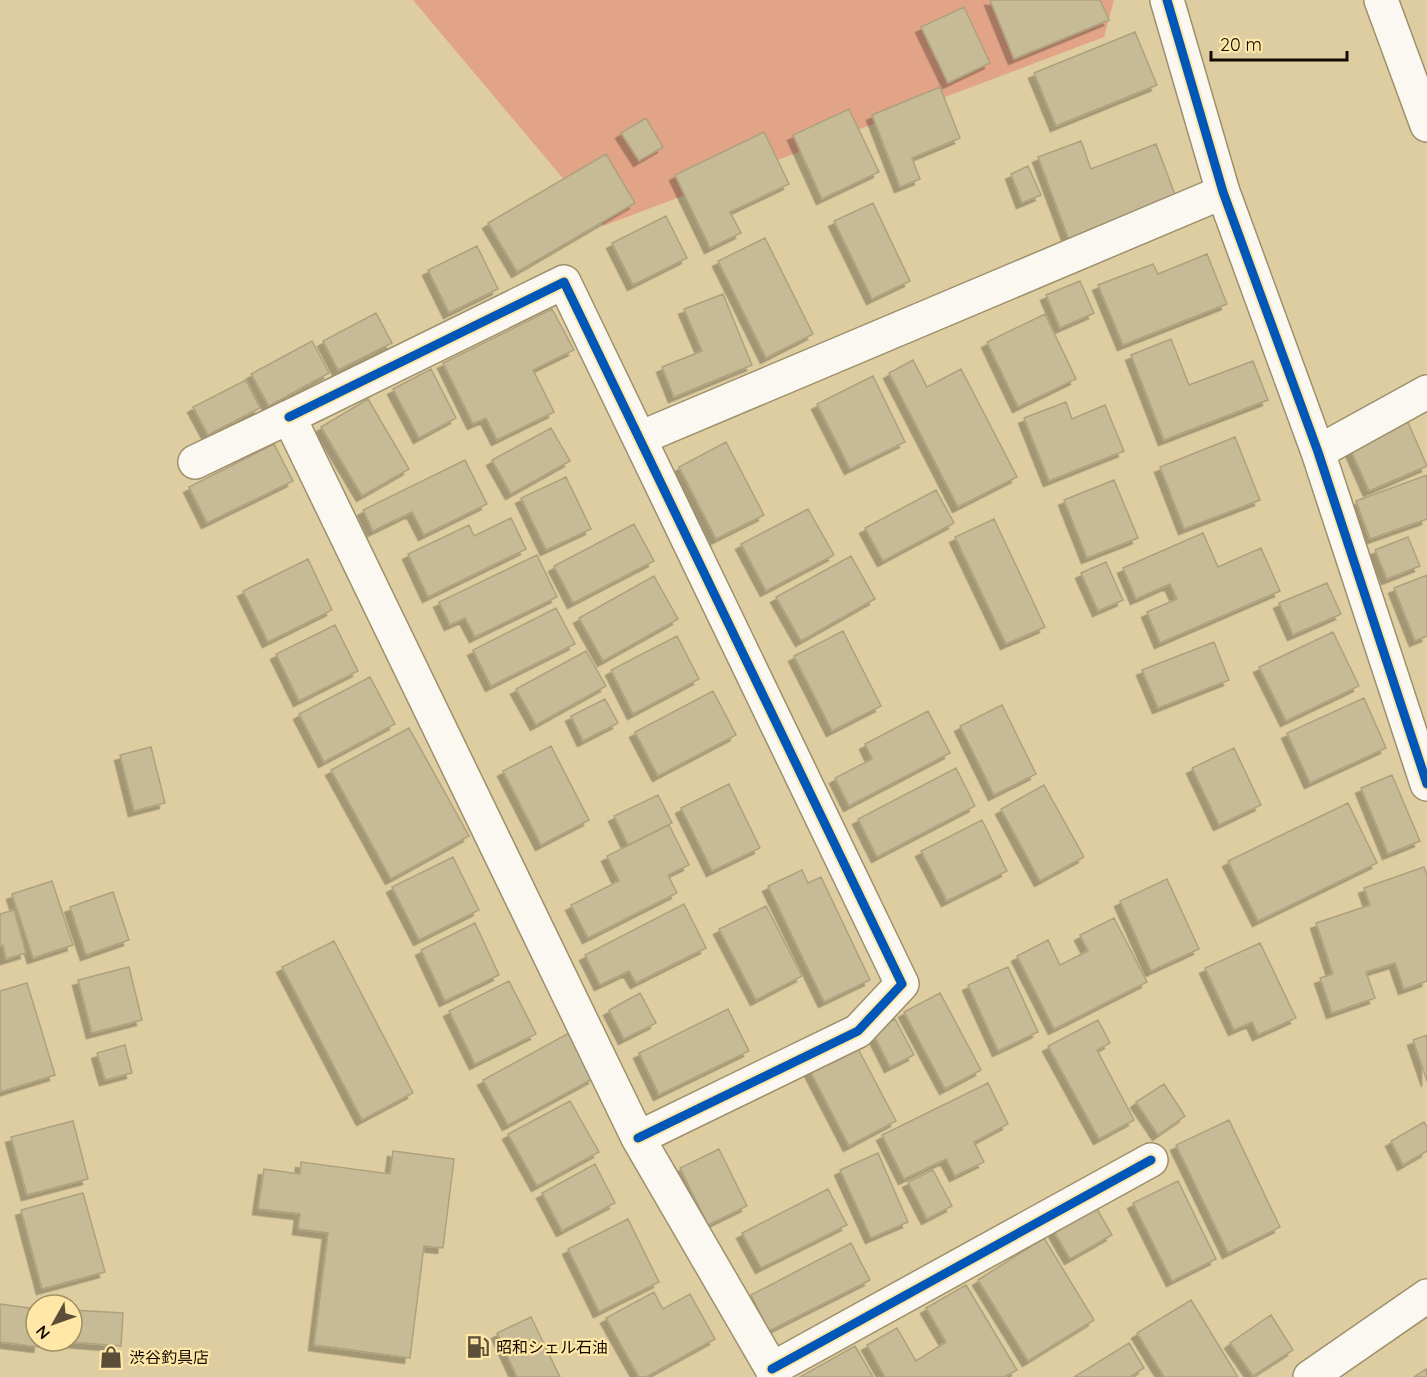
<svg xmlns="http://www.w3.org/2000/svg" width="1427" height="1377" font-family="Quicksand,'Noto Sans JP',sans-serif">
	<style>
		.forest { fill: #e2a487 }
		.building { fill: #c7ba96; stroke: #aea17d; stroke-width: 1.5; filter: url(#shadow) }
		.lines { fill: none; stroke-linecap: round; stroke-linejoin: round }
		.minor-casing { stroke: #9d906b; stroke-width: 36 }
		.minor { stroke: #faf8f1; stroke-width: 33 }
		.cycleway-casing { stroke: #ffe7a7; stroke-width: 13 }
		.cycleway { stroke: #0057b8; stroke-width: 9 }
		.labels { text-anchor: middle; stroke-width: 4.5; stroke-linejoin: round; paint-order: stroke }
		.poi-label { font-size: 16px; fill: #140b00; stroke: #ffe7a7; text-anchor: start }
	</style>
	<defs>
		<filter id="shadow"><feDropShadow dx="-5.5" dy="5.5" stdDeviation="0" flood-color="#0004"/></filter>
	</defs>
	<rect width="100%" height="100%" fill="#decda0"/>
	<path class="forest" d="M413 0H1114L1104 37 603 226Z"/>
	<path class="building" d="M990 0H1100L1109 20 1014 59Z
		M964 7 990 63 948 83 921 27Z
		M1135 32 1157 85 1056 126 1034 73Z
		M940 87 960 138 912 158 920 179 900 187 872 115Z
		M849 109 879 172 822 199 793 135Z
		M646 118 663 147 639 161 621 133Z
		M764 132 789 184 730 212 741 233 710 248 675 175Z
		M1081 141 1091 169 1156 144 1177 200 1069 240 1038 157Z
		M606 154 635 203 517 272 488 223Z
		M1028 166 1041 195 1022 203 1011 174Z
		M873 203 910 281 872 299 834 221Z
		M666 216 687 258 633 285 612 243Z
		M765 238 813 334 766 358 718 261Z
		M477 246 498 289 449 313 428 270Z
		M1207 254 1227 304 1123 345 1098 285 1153 264 1158 274Z
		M1080 281 1094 313 1060 328 1046 295Z
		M723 294 752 365 674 397 662 367 702 351 684 309Z
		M552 309 574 350 533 370 554 412 497 440 486 418 473 424 443 363Z
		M376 313 392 343 338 370 323 341Z
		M1045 314 1076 379 1018 407 987 342Z
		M1171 339 1189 385 1253 361 1268 400 1164 440 1131 355Z
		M312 341 329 373 269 406 251 374Z
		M913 360 927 387 961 369 1017 477 958 507 889 373Z
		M431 369 456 418 419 438 393 389Z
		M873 376 905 442 850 469 817 404Z
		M246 380 260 408 208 435 193 407Z
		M368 399 409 469 362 496 321 427Z
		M1066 402 1072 419 1105 405 1124 451 1049 481 1024 418Z
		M1407 420 1427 466 1369 491 1349 446Z
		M551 428 570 461 511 494 492 460Z
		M1235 437 1260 500 1184 529 1160 467Z
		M726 442 764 515 716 539 679 467Z
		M274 444 293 481 207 523 189 487Z
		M465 460 487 504 424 535 412 512 373 531 363 510Z
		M1427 475V519L1370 539 1356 501Z
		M566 477 591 529 546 550 521 498Z
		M1114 480 1138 538 1087 558 1064 500Z
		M936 490 954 523 883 561 865 528Z
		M808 509 834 555 766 591 741 544Z
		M511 518 526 549 428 597 408 554 469 525 474 536Z
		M994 519 1045 627 1006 644 955 537Z
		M634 524 654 561 573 603 554 566Z
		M1203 533 1218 567 1261 548 1280 591 1160 643 1147 612 1177 599 1170 584 1136 599 1123 568Z
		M1408 537 1420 566 1387 579 1375 550Z
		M537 555 557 597 475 637 465 618 450 625 439 602Z
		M851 556 875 599 801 641 776 597Z
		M308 559 332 610 268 642 243 591Z
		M1106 562 1123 600 1098 611 1081 573Z
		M1427 575V636L1415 641 1394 588Z
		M654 576 678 619 603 661 579 618Z
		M1327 583 1341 614 1293 635 1279 603Z
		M556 608 575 644 491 686 473 650Z
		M335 625 358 671 299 701 276 654Z
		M843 631 881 706 832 731 794 656Z
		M1333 632 1359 686 1286 721 1259 667Z
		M677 636 699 679 633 714 611 670Z
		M1214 642 1229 680 1158 708 1142 670Z
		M586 651 606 686 536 725 516 689Z
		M370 677 395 724 324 762 299 714Z
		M713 691 736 735 658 776 635 732Z
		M1364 698 1386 748 1310 783 1287 733Z
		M605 699 618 723 583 741 571 716Z
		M1002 705 1036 774 994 795 960 726Z
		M928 711 950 753 849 806 835 778 872 759 865 744Z
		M409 728 469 836 391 879 331 770Z
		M551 746 589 820 541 845 503 771Z
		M151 747 165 803 134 811 120 755Z
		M1234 748 1261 805 1219 825 1192 768Z
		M956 768 975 806 877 857 858 819Z
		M1392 775 1420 841 1388 854 1361 788Z
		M729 784 760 848 712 871 681 808Z
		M1044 785 1084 857 1040 881 1001 809Z
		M658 795 672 823 628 845 614 816Z
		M1348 803 1377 863 1258 921 1228 861Z
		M982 820 1007 871 947 901 921 851Z
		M669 825 689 865 668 875 677 893 588 938 571 905 619 881 607 856Z
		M453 857 479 910 419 940 392 887Z
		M1424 867 1427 875V981L1404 989 1395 963 1366 972 1375 998 1332 1013 1320 978 1333 974 1316 923 1370 905 1364 888Z
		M802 870 808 883 821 877 870 980 824 1002 768 886Z
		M1167 879 1199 949 1151 971 1120 901Z
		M52 881 73 945 33 958 12 894Z
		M113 892 129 940 86 955 70 907Z
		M684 904 706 948 636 983 629 971 600 985 585 955Z
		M766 906 802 976 756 1000 719 929Z
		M14 910 26 953 6 959 3 945 0 946V914Z
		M1114 918 1147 982 1054 1029 1017 956 1048 940 1060 965 1088 951 1080 935Z
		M475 923 499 975 445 1001 421 950Z
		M334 941 413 1093 362 1120 282 967Z
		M1260 943 1296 1018 1258 1035 1252 1022 1234 1030 1205 968Z
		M129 967 142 1020 92 1033 78 980Z
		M1008 967 1038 1032 998 1051 968 985Z
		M509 981 536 1034 475 1064 449 1011Z
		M27 983 55 1075 0 1092V991Z
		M640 993 656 1023 624 1039 609 1010Z
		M940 993 981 1070 945 1089 904 1012Z
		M728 1009 749 1051 659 1095 639 1053Z
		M895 1019 914 1055 890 1067 872 1031Z
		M1098 1020 1110 1043 1097 1050 1134 1120 1099 1139 1048 1046Z
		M569 1033 594 1078 508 1125 483 1080Z
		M1427 1035V1081L1413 1040Z
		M855 1043 896 1121 849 1146 808 1067Z
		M125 1045 132 1073 105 1080 97 1053Z
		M988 1083 1008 1124 974 1142 984 1162 955 1176 946 1159 904 1179 882 1135Z
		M1164 1084 1185 1116 1158 1135 1136 1102Z
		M570 1101 599 1152 537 1186 508 1134Z
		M1229 1120 1280 1227 1228 1253 1176 1145Z
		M73 1121 88 1179 27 1195 11 1137Z
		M1424 1122 1427 1127V1151L1403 1165 1391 1141Z
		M719 1149 747 1206 708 1225 680 1168Z
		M393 1151 454 1159 443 1248 424 1246 410 1358 314 1345 328 1233 298 1229 300 1214 258 1209 264 1169 300 1174 301 1162 390 1174Z
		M878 1153 908 1222 871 1238 840 1170Z
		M595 1164 615 1203 562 1231 542 1193Z
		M933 1170 952 1206 927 1219 908 1182Z
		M1178 1181 1216 1259 1172 1281 1133 1203Z
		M828 1189 847 1225 761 1268 742 1233Z
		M83 1193 105 1272 42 1289 21 1210Z
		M1094 1204 1112 1235 1070 1259 1052 1228Z
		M628 1219 659 1282 599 1312 568 1249Z
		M1044 1238 1094 1320 1028 1361 978 1280Z
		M851 1243 870 1280 769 1331 751 1295Z
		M966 1285 1017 1370 1004 1377H885L867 1345 897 1328 916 1361 946 1342 926 1308Z
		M654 1292 663 1309 690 1294 715 1339 646 1377H639L606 1318Z
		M1191 1300 1238 1377H1164L1137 1333Z
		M0 1304 36 1309V1341H40L39 1347 0 1342Z
		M72 1310 123 1313 121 1346 57 1341H72Z
		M1271 1315 1293 1350 1253 1376 1230 1343Z
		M531 1317 560 1377H517L497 1333Z
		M1129 1343 1144 1368 1130 1377H1074Z
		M855 1346 873 1377H800Z
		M1426 1369 1427 1377H1414Z"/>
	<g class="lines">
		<g class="minor-casing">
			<path id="minor" d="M1167 0 1223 192 1318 452 1427 784
				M1381 0 1427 125
				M289 417 564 282 902 984 858 1031 638 1138
				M640 438 1223 192
				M1318 452 1427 392
				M195 462 289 417 638 1138 772 1369 774 1377
				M772 1369 1151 1160
				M1310 1377 1427 1296"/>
		</g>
		<use href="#minor" class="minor"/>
		<g class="cycleway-casing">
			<path id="cycleway" d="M1167 0 1223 192 1318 452 1427 784
				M289 417 564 282 902 984 858 1031 638 1138
				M772 1369 1151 1160"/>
		</g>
		<use href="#cycleway" class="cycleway"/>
	</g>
	<defs>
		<g id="fuel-bare" transform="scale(1.8)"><path d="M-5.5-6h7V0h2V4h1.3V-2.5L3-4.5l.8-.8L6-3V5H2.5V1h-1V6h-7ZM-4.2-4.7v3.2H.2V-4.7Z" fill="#5b4f38" stroke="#ffe7a7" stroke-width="2.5" paint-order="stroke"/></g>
		<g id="shop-bare" transform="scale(1.8)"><path d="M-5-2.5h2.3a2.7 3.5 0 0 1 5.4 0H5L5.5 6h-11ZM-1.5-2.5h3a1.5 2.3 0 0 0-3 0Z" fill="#5b4f38" stroke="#ffe7a7" stroke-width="2.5" paint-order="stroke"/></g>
	</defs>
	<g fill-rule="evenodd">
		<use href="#fuel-bare" x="478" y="1347"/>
		<use href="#shop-bare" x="111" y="1357"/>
	</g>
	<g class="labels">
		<g class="poi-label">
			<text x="496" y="1353">昭和シェル石油</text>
			<text x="129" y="1363">渋谷釣具店</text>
		</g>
	</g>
	<g transform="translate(54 1323) rotate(230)"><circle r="28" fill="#ffe7a7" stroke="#a18f64" stroke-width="1.5"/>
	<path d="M0-4.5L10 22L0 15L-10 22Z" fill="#5b4f38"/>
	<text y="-9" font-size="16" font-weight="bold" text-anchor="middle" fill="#140b00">N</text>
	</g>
	<path d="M1211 51v9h136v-9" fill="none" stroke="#140b00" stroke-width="3"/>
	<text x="1220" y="51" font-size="18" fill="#140b00" stroke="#ffe7a7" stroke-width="4.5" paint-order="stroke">20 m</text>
</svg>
